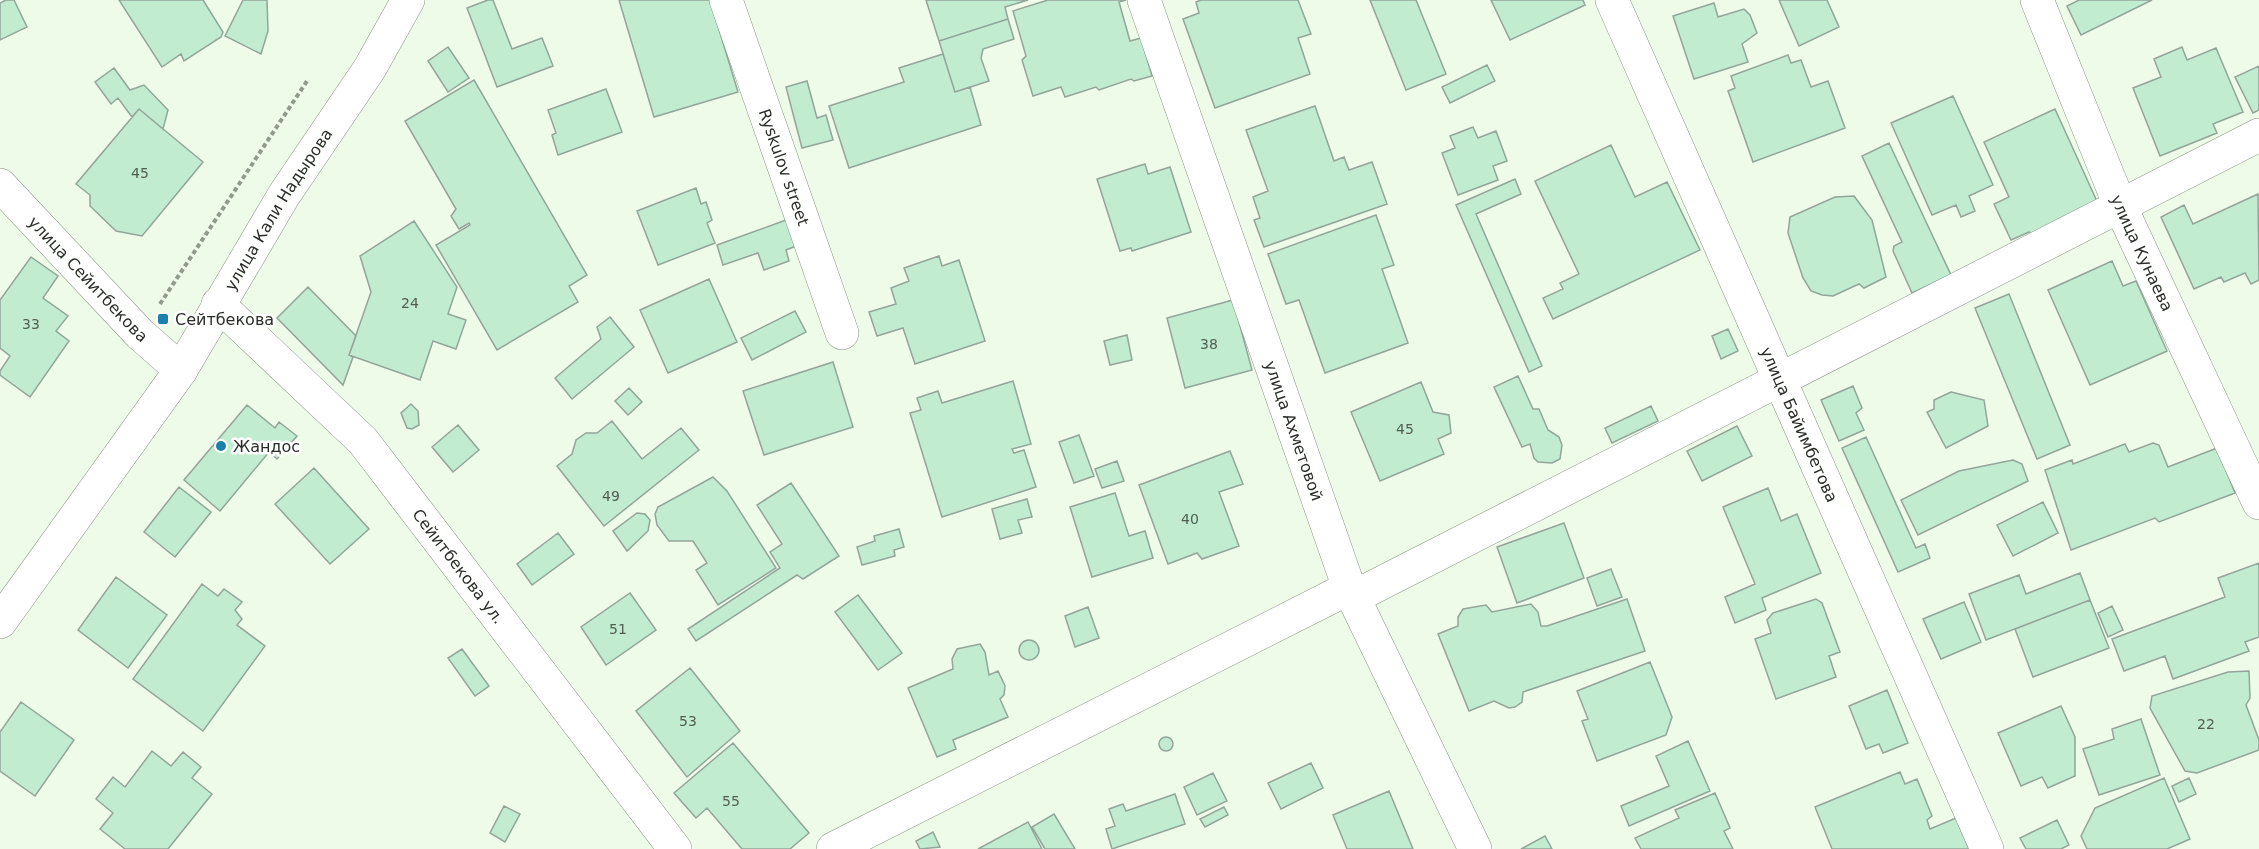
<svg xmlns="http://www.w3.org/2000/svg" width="2259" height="849" font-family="'DejaVu Sans',sans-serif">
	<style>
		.building { fill: #c2ecd0; stroke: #93a599; stroke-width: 1.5 }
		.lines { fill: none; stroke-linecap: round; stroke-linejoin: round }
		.minor-casing { stroke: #879382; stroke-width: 34 }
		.tertiary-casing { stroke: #879382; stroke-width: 34 }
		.path { stroke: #919a8d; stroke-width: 4; stroke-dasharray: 4.5 3; stroke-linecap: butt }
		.minor { stroke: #fff; stroke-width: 33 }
		.tertiary { stroke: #fff; stroke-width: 33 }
		.poi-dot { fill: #1b80aa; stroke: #fff; stroke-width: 2 }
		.labels { text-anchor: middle; stroke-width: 5; stroke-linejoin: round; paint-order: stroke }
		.number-label { font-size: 14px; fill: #4f5e51 }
		.street-label { font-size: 16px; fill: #292e27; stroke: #fff }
		.poi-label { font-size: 16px; fill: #292e27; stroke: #fff; text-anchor: start }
	</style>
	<rect width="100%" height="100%" fill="#eefbe9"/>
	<path class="building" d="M6 0H14L27 27 0 40V3Z
		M119 0H203L223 32 221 37 184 61 181 54 162 67Z
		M243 0H267L268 31 261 54 225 36Z
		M488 0H493L512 49 542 38 553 66 497 87 467 8Z
		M619 0H710L738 92 654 117Z
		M926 0H1028L1005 7 1008 19 939 41Z
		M1048 0H1126L1119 2 1130 41 1141 38 1152 76 1134 81 1131 79 1099 90 1096 87 1065 97 1061 87 1033 96 1022 60 1026 56 1013 11Z
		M1201 0H1298L1311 34 1298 38 1310 74 1215 108 1183 19 1199 13 1196 2Z
		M1370 0H1416L1446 74 1406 90Z
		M1491 0H1583L1585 5 1510 40Z
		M1779 0H1827L1839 27 1799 46Z
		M2079 0H2152L2081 35 2067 6Z
		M1714 3 1718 17 1744 9 1750 15 1757 33 1742 44 1748 62 1694 79 1673 16Z
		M1008 19 1014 39 983 49 981 58 989 81 955 92 939 41Z
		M448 47 469 78 448 92 428 61Z
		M2182 47 2187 60 2216 48 2243 112 2213 124 2217 133 2160 156 2133 88 2161 77 2154 59Z
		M943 54 955 92 970 87 981 125 849 168 829 106 904 82 899 68Z
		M1788 55 1791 63 1801 60 1811 87 1828 81 1845 128 1753 162 1728 91 1735 88 1731 76Z
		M1487 65 1495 81 1450 103 1442 87Z
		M2259 66V110L2253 113 2235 77Z
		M114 68 130 90 144 85 168 110 163 129 139 109 132 117 118 98 111 104 95 82Z
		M474 80 587 275 569 286 578 302 497 350 436 245 470 225 469 223 459 229 451 216 456 209 405 121Z
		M807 81 817 118 826 115 833 140 802 148 786 87Z
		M606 89 622 132 558 155 552 135 556 133 548 110Z
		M1953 96 1993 185 1969 196 1975 211 1961 217 1956 205 1932 215 1891 123Z
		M1315 106 1334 161 1344 157 1349 170 1372 162 1387 204 1264 247 1254 220 1260 218 1253 197 1268 191 1246 130Z
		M139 109 203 162 142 236 116 231 90 206V195L76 184Z
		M2055 109 2100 208 2033 239 2029 232 2011 240 1994 204 2009 197 1984 142Z
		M1473 127 1478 138 1496 131 1507 161 1493 166 1498 180 1458 195 1442 153 1455 148 1450 136Z
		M1889 143 1951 275 1912 293 1893 251 1894 246 1902 242 1862 156Z
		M1611 145 1635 197 1667 182 1700 250 1553 319 1543 298 1563 289 1560 283 1579 274 1535 181Z
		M1145 164 1148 174 1170 167 1191 232 1132 251 1131 248 1120 251 1097 179Z
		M1515 179 1521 194 1476 214 1542 366 1529 372 1456 205Z
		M696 188 701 204 706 202 712 220 707 223 715 243 658 265 637 211Z
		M2258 194 2259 280 2251 284 2245 273 2224 282 2221 277 2194 289 2161 217 2184 205 2193 224Z
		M1854 196 1872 220 1886 277 1864 288 1859 284 1833 296 1822 295 1811 291 1803 278 1788 233 1790 217 1835 197Z
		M1376 215 1394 265 1382 269 1408 343 1325 373 1299 300 1286 304 1268 254Z
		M786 220 796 246 786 250 789 261 764 270 758 253 723 265 717 245Z
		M414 221 457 287 448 314 466 320 456 349 433 341 420 380 349 355 371 292 360 256Z
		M939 256 942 266 959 260 985 341 915 364 903 328 877 336 869 312 896 304 891 288 909 281 904 268Z
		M31 257 58 276 43 298 68 316 56 331 69 341 30 397 0 375V371L10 356 0 348V300Z
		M2112 261 2123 286 2136 281 2167 351 2090 385 2048 290Z
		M709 279 737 342 668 373 640 310Z
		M308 287 356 336 349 355 353 357 343 385 277 318Z
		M2009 294 2070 445 2037 459 1975 308Z
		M1233 300 1252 370 1185 388 1167 318Z
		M795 311 806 332 752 360 741 338Z
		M610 317 634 347 572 399 555 378 601 339 597 327Z
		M1728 329 1738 351 1721 359 1712 336Z
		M1127 335 1132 360 1110 365 1104 341Z
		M833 362 853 427 764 455 743 391Z
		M1518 376 1533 409H1539L1548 430 1559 437 1562 445 1560 459 1552 463 1538 462 1534 458 1530 444 1522 447 1494 387Z
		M1013 381 1031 444 1012 449 1014 453 1024 450 1036 487 942 517 910 413 921 410 917 398 938 391 942 403Z
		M1421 382 1433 412 1449 415 1451 433 1438 439 1444 454 1380 481 1351 412Z
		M1853 386 1862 408 1856 413 1864 430 1839 441 1821 400Z
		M629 388 642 402 628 415 615 401Z
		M1951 392 1984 400 1988 426 1946 448 1927 412 1934 409V400Z
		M411 404 418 411 419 425 412 429 407 428 401 413Z
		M247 405 275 428 279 422 297 436 277 459 269 452 220 511 184 480Z
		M1651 406 1658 421 1612 443 1605 428Z
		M612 421 642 459 681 428 699 450 604 526 557 466 572 454 576 440 586 433H597Z
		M458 425 479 450 453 472 432 447Z
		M1737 426 1752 456 1702 481 1687 451Z
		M1079 435 1094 476 1074 483 1059 442Z
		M1866 437 1916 548 1925 544 1930 558 1898 572 1842 448Z
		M2153 443 2159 445 2168 467 2217 448 2235 493 2159 522 2155 518 2071 550 2045 470 2072 460 2073 464 2125 444 2129 452Z
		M1230 451 1243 484 1219 492 1239 546 1202 559 1197 553 1168 564 1139 485Z
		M2013 460 2022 464 2028 481 1918 535 1901 500 1959 471Z
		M1117 461 1124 481 1102 488 1095 469Z
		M314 468 369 529 330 564 275 504Z
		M713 477 727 491 776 568 718 605 696 570 707 563 693 541H669L657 525 655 514 658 507Z
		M791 483 839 556 803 579 797 575 696 641 688 629 780 568 770 552 782 544 757 505Z
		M179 487 211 512 175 557 144 532Z
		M1768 488 1781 521 1797 514 1821 573 1762 598 1766 610 1735 623 1725 597 1755 584 1723 507Z
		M1115 493 1129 536 1145 531 1153 558 1092 577 1070 507Z
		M1027 499 1032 517 1018 520 1022 533 1000 539 992 509Z
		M2043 502 2058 533 2013 556 1997 525Z
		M637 513 645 514 650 520 648 531 627 551 613 531Z
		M1564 523 1584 578 1517 603 1497 547Z
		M899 529 904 547 894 550 895 556 862 565 857 547 875 541 874 536Z
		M558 533 574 554 532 585 517 564Z
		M2259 563V637L2245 642 2249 651 2173 679 2165 656 2124 671 2112 639 2225 597 2218 578Z
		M1611 569 1622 597 1597 606 1587 578Z
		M2080 573 2090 600 1986 640 1969 594 2019 575 2026 594Z
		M116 577 167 615 128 668 78 630Z
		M202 584 218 596 224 589 242 602 235 610 242 619 237 625 265 646 203 731 133 679Z
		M630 593 656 630 606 665 581 627Z
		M858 595 902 653 878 670 835 612Z
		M1627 599 1645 651 1523 692 1522 702 1515 707 1509 708 1494 701 1469 711 1438 634 1458 626V617L1463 609 1486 605 1492 612 1531 604 1538 612 1541 626H1547Z
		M1816 599 1822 603 1840 652 1829 656 1836 677 1776 699 1755 639 1771 633 1767 620 1773 613Z
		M2090 600 2109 648 2033 677 2015 629Z
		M1964 602 1981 642 1941 659 1923 619Z
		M2112 606 2123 630 2108 637 2098 613Z
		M1088 607 1099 638 1075 647 1065 616Z
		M1019 650a10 10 0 1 1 20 0a10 10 0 1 1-20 0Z
		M980 644 985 652 989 675 998 671 1005 686 1004 695 1000 699 1008 717 953 740 956 749 937 757 908 688 953 669 952 659 957 649Z
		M462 649 489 686 475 696 448 658Z
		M1650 662 1672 717 1666 735 1597 761 1582 721 1588 719 1577 691Z
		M690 668 740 731 687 777 636 711Z
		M2249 671 2250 698 2246 705 2259 740V750L2197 773 2185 771 2150 708 2152 696 2228 672Z
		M1887 690 1908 743 1883 753 1879 744 1866 749 1849 706Z
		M21 702 74 740 35 796 0 771V732Z
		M2061 706 2075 737V776L2048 788 2042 777 2021 786 1998 733Z
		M2141 719 2160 775 2099 795 2083 749 2114 739 2112 729Z
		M1159 744a7 7 0 1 1 14 0a7 7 0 1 1-14 0Z
		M1688 741 1710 791 1629 826 1621 806 1669 786 1656 756Z
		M733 743 809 833 790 849H742L707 808 696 818 674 793Z
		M152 751 171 766 183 752 201 767 192 778 212 794 168 849H125L100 829 113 813 96 799 113 777 125 787Z
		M1311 763 1323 788 1281 809 1268 783Z
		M1900 772 1905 784 1917 779 1932 816 1927 820 1930 829 1956 818 1969 849H1832L1815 807Z
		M1213 773 1227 801 1197 815 1184 787Z
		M2164 778 2190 839 2167 849H2087L2081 836 2095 808Z
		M2189 778 2196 794 2179 802 2172 786Z
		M1389 791 1413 849H1347L1333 815Z
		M1715 793 1730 828 1724 831 1733 849H1641L1635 838 1679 818 1675 810Z
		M1175 794 1185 824 1112 849 1106 829 1115 826 1109 809 1123 804 1126 811Z
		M504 806 520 814 505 842 490 833Z
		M1224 807 1228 815 1205 827 1200 819Z
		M1054 814 1075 849H1045L1032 827Z
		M2057 820 2069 845 2061 849H2026L2020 838Z
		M1028 822 1042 849H978Z
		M933 832 940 847 920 849 916 841Z
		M1545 836 1552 849H1521Z"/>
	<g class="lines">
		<g class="minor-casing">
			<g id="minor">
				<path id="s1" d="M726 0 842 333"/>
				<path id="s2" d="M1144 0 1349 588 1475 849"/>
				<path id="s3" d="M1612 0 1987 849"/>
				<path id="s4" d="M2037 0 2121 208 2259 503"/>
				<path id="s5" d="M0 185 140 334 181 370"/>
				<path id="s6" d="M218 304 363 441 675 849"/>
				<path d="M1354 597 2259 135"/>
				<path d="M833 849 1349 588"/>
			</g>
		</g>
		<g class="tertiary-casing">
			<g id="tertiary">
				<path id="s7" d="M0 622 181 370 284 195 370 68 408 0"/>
			</g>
		</g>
		<path class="path" d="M160 304 307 81"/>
		<use href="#minor" class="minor"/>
		<use href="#tertiary" class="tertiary"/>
	</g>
	<g class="poi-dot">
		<rect x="157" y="313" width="12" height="12" rx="3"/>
		<circle cx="221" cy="446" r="6"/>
	</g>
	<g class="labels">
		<g class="number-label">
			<text x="140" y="178">45</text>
			<text x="410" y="308">24</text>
			<text x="31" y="329">33</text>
			<text x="1209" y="349">38</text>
			<text x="1405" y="434">45</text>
			<text x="611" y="501">49</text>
			<text x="1190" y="524">40</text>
			<text x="618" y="634">51</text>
			<text x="688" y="726">53</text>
			<text x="2206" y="729">22</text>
			<text x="731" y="806">55</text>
		</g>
		<g class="street-label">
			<text dy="6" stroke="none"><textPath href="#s1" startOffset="177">Ryskulov street</textPath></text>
			<text dy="6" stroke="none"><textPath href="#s7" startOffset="498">улица Кали Надырова</textPath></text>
			<text dy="6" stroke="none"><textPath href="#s4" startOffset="274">улица Кунаева</textPath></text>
			<text dy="6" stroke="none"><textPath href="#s5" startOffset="129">улица Сейитбекова</textPath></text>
			<text dy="6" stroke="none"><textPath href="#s3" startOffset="464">улица Байимбетова</textPath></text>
			<text dy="6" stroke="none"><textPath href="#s2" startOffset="456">улица Ахметовой</textPath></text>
			<text dy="6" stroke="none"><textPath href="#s6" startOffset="357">Сейитбекова ул.</textPath></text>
		</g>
		<g class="poi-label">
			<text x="175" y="325">Сейтбекова</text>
			<text x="233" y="452">Жандос</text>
		</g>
	</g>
</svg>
